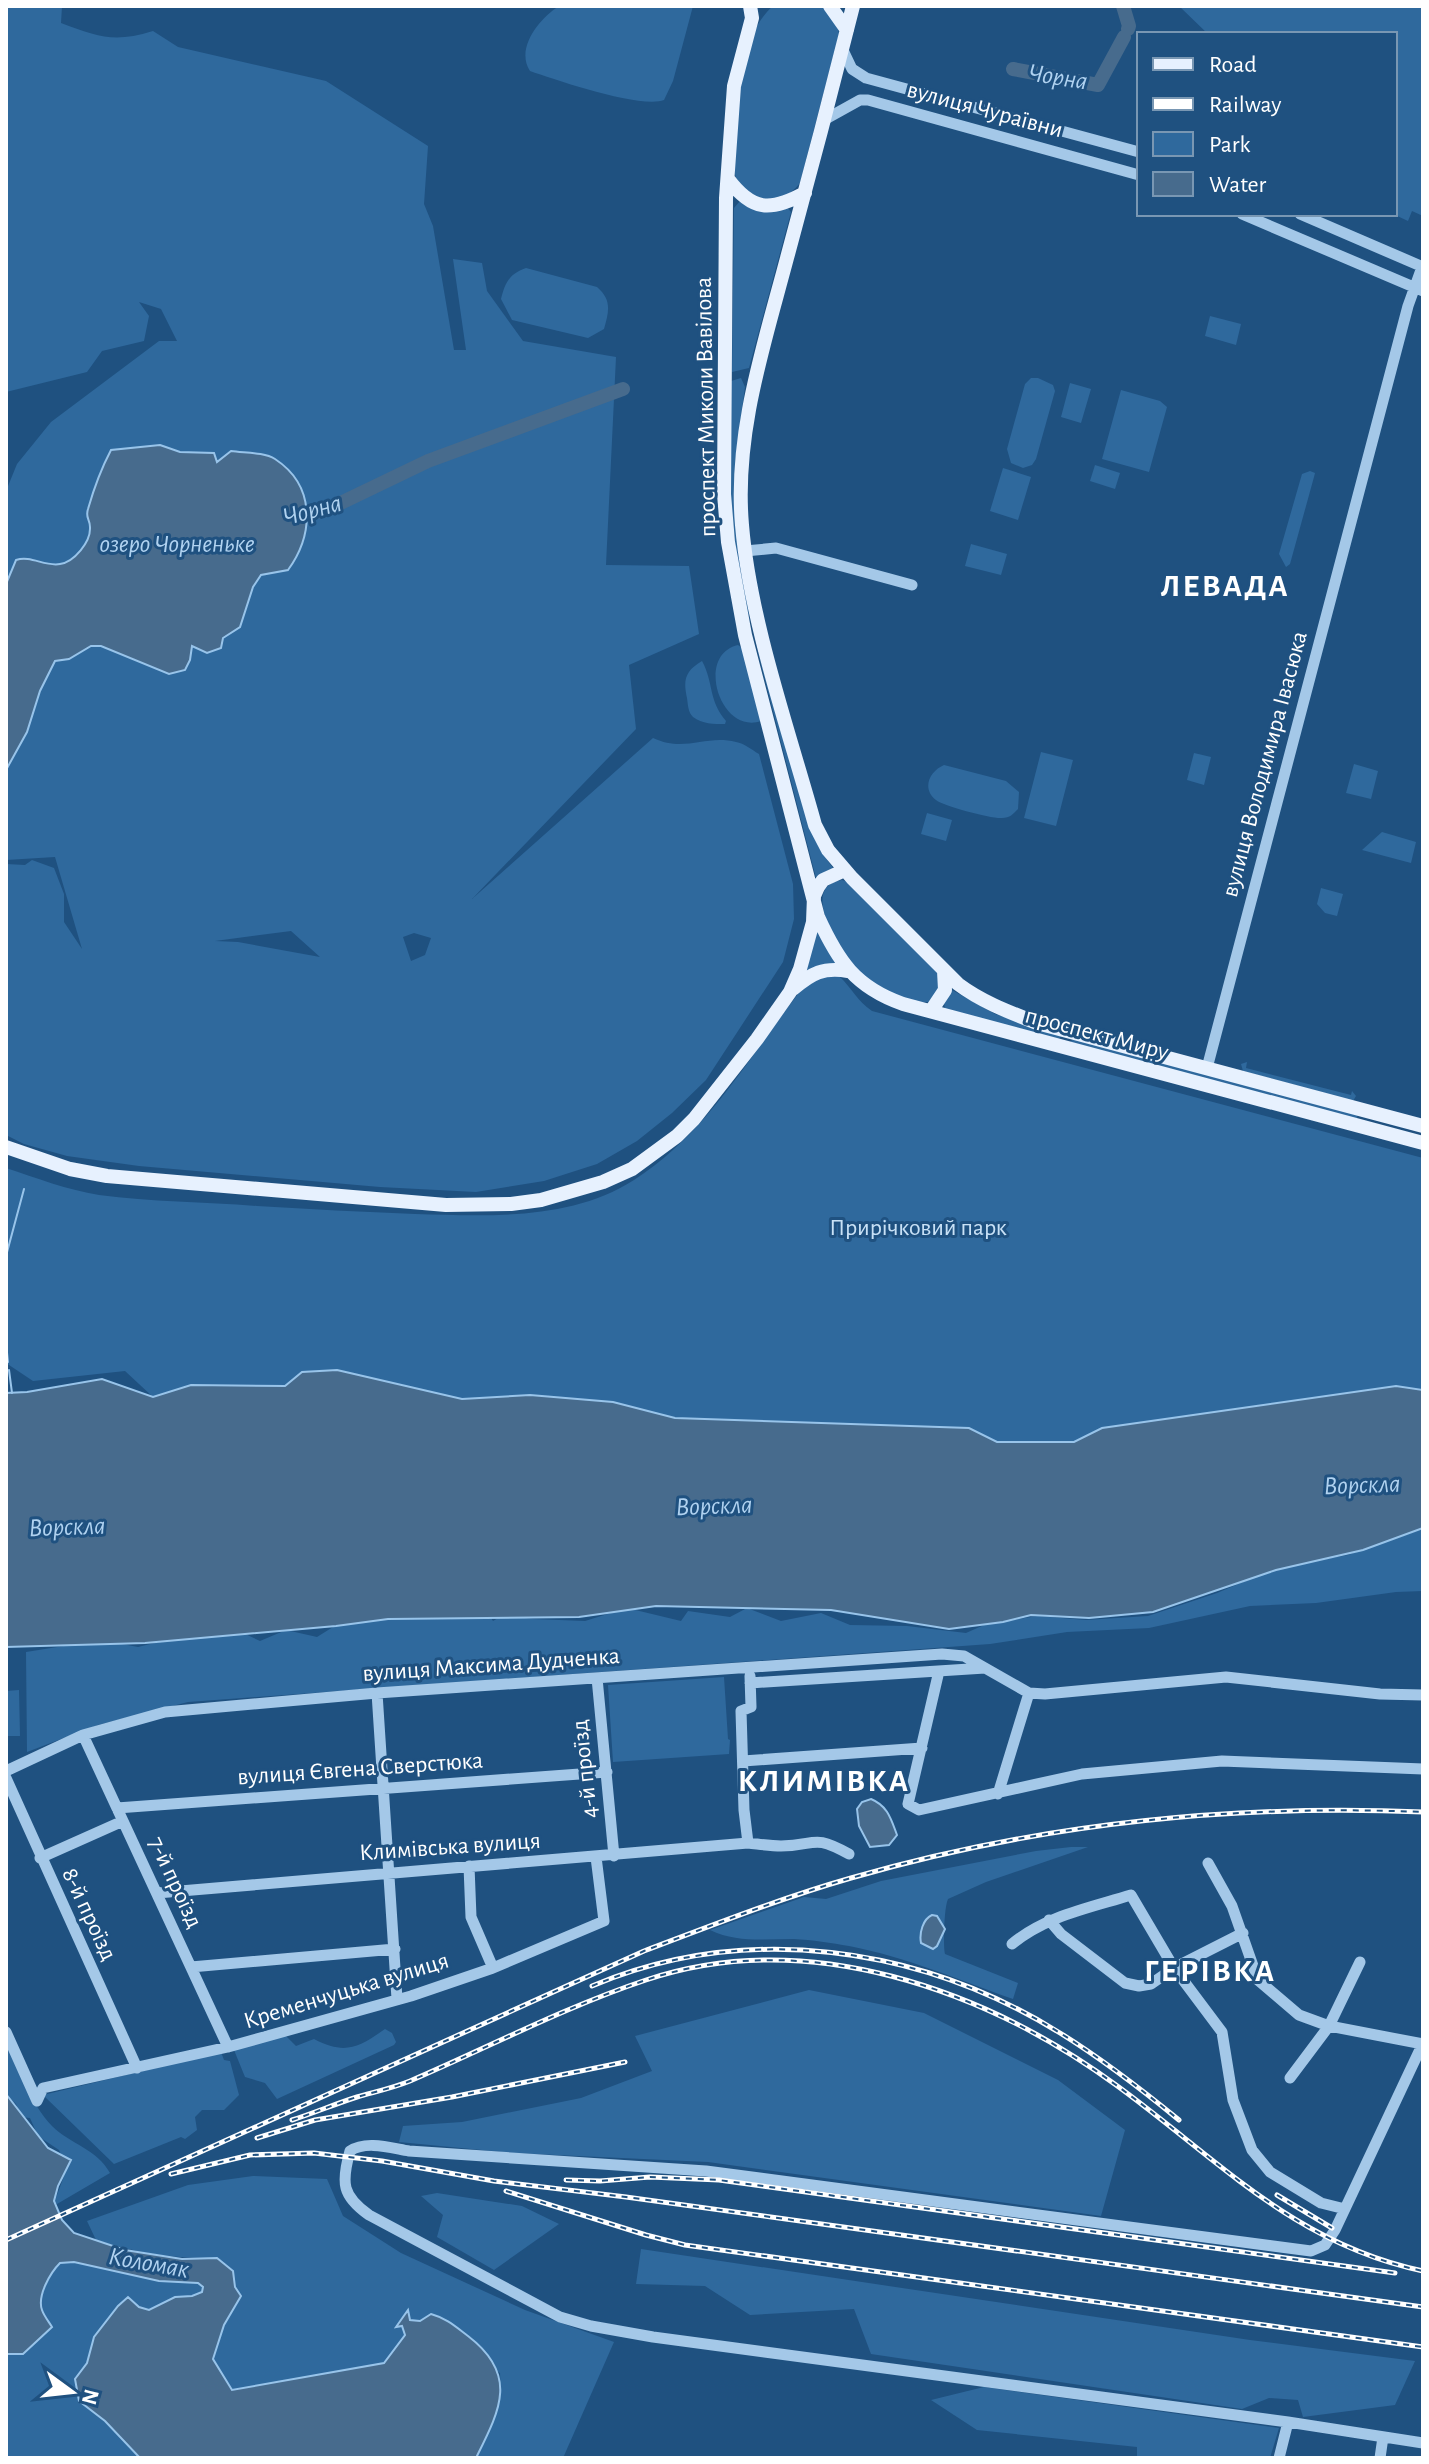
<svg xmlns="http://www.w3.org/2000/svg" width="1429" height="2464" font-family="'Alegreya Sans',sans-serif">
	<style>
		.green { fill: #2f699d; fill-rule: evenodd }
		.water { fill: #476b8d; stroke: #98c4ea; stroke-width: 2 }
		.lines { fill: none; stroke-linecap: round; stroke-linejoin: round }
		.stream { stroke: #98c4ea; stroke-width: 2 }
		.river { stroke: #476b8d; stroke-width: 14 }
		.minor { stroke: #a4c8e8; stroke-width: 11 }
		.major { stroke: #e7f1fe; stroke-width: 14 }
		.rail-casing { stroke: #fff; stroke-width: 5 }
		.rail { stroke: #1f5180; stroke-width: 2; stroke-dasharray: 6; stroke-linecap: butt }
		.labels { text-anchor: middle; stroke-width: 6; stroke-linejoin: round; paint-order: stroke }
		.street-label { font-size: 24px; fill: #fff; stroke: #1f5180 }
		.park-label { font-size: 24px; fill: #c8e1f6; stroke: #1f5180 }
		.water-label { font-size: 26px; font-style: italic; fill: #b0d2f0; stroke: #1f5180 }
		.district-label { font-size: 32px; font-weight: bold; letter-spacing: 2px; fill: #fff; stroke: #1f5180 }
	</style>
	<rect width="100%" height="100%" fill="#1f5180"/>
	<path class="green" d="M6 6H62L61 23C99 37 114 43 153 31L178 47 326 81 428 146 424 204 433 226 454 350H466L453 259 482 263 487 291 523 341 616 357 606 565 689 566 699 634 629 665 636 729 472 899 653 738C685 753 706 734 736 742 744 743 752 750 759 754L793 884 794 919 783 962 706 1080 672 1113 637 1141 597 1164 544 1181 476 1192 380 1187 139 1166 67 1156 24 1144 6 1135V864L25 865 32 860 54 868 64 894V922L82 949 55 857 6 860V491L17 464 51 422 159 341H177L161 309 139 302 149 316 144 341 102 351 87 372 6 392ZM291 931 320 957 238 942 215 941ZM414 933 431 938 425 955 411 961 403 937Z
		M559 6H693L673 81 664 100C641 109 556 80 530 71 515 48 540 18 559 6Z
		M773 6H824L837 23 839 34 800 183C786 200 776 200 754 199 749 194 740 188 737 181 731 167 735 145 736 130 740 91 741 34 773 6Z
		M1179 6H1423V216L1412 211 1408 221 1393 214 1395 34H1208Z
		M740 201 786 206 791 212 749 368 732 372 734 208Z
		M526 268 597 287C612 300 609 311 604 329L588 338 512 320 501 299C505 283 509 274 526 268Z
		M1210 316 1241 324 1236 345 1205 336Z
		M741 378 745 387 735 462 734 504 750 623 738 571 731 503V381Z
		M1031 378H1038L1053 385 1055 391 1036 459 1032 465 1023 468 1011 463 1007 449 1025 384Z
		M1070 383 1091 389 1081 423 1061 417Z
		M1121 390 1160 401 1167 407 1149 472 1102 459Z
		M1095 465 1120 473 1115 489 1090 481Z
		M1003 468 1031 477 1018 520 990 511Z
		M1310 471 1315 473 1314 477 1290 564 1286 567 1279 554 1302 474Z
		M971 544 1007 554 1001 575 965 566Z
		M738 645 742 648 761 721C720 735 695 655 738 645Z
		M756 645 810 829 822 853 833 868 816 878Z
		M702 661C714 683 708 700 726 721L725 724C714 724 702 724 693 717 688 712 688 705 687 698 683 680 685 671 702 661Z
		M1041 752 1073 760 1056 826 1024 818Z
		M1194 753 1211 757 1204 785 1187 780Z
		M1354 764 1378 771 1371 799 1346 793Z
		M944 765 1006 781 1019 792 1018 809C1013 814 1010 818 1002 818 992 819 943 806 936 800 921 788 930 771 944 765Z
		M927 813 952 820 946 841 921 834Z
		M1382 832 1416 842 1411 863 1362 850Z
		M842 880 848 882 938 973 942 984 929 1002C909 1003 882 993 866 980 847 964 794 886 842 880Z
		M1321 888 1343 894 1337 916 1325 913 1317 904Z
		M816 920 836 964 802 976Z
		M839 976C852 988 857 1001 872 1011L1423 1158V1393L1292 1401 1102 1428 1074 1442 1042 1443 997 1442 972 1430 674 1418 613 1402 530 1395 463 1399 337 1370 302 1372 286 1386 191 1385 153 1397 125 1371 33 1381 6 1363V1168C36 1178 68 1190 99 1195 151 1202 205 1202 257 1206 310 1209 362 1212 415 1214 487 1216 570 1221 634 1180 708 1132 748 1058 801 990L817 977Z
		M952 990 995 1014 1062 1034 1059 1039 945 1009 944 1003Z
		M1075 1038 1358 1115 1356 1120 1070 1042Z
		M1247 1062 1246 1068 1351 1095 1352 1091 1356 1096 1353 1101 1243 1071 1241 1064Z
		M1423 1529V1591L1396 1592 1316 1603 1250 1606 1149 1628 1067 1632 990 1644 188 1702 98 1725 27 1752 26 1652 101 1640 138 1647 183 1636 241 1632 260 1641 286 1630 317 1637 333 1627 351 1623 387 1619 491 1618 493 1621 503 1615 533 1619 585 1621 627 1608 681 1621 688 1611 730 1617 747 1608 781 1621 821 1613 850 1625 907 1626 966 1633 984 1625 1037 1616 1086 1620 1148 1616 1217 1593 1276 1568 1348 1555Z
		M724 1677 728 1739 730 1740 729 1754 613 1762 608 1685Z
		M19 1690 20 1736H6V1691Z
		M1071 1847H1088L986 1882 948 1899C944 1908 943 1945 945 1954L1018 1983 1013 1999C959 1980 906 1957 849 1946 832 1943 812 1940 794 1939 765 1939 737 1943 710 1930L804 1897 826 1899 881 1881 1036 1851Z
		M809 1990 924 2013 1058 2080 1125 2130 1101 2216 708 2162 513 2153 399 2142 403 2126 462 2122 581 2098 652 2071 635 2036Z
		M385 2029 392 2033 396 2042 394 2045 277 2099 265 2083 245 2077 234 2050 284 2034 296 2046 314 2039C345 2055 358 2048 385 2029Z
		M6 2043C19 2070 31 2104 52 2126 70 2144 97 2149 110 2173L57 2204 54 2203 67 2168 59 2150 38 2136 30 2118 21 2117 16 2104 6 2095Z
		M221 2052 224 2060 230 2061 239 2095 224 2110H202L195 2117 197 2130 185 2139 181 2137 114 2164 43 2095Z
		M253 2176 327 2179 343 2216 401 2253 525 2310 614 2342 563 2458H476C490 2430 502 2405 500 2373L420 2321 410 2320 408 2311 402 2325 406 2335 384 2363 232 2390 213 2359 224 2325 241 2297 217 2258C175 2259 136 2253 96 2240L87 2221 188 2185Z
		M437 2193 522 2206 559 2224 494 2270 437 2237 443 2215 421 2196Z
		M641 2249 1250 2340 1415 2361 1395 2405 1303 2417 1298 2400 1269 2398 1242 2409 871 2354 854 2309 750 2315 705 2286 636 2284Z
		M74 2262 158 2280 199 2283 203 2287V2292L192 2296 175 2297 149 2310 139 2307 128 2298 94 2337 87 2363 75 2379 142 2458H6V2349L40 2308 41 2297 53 2270 60 2263Z
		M984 2387 1279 2428 1270 2458H1137V2447L977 2430 931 2400Z"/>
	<path class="water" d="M160 445 180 452 214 453 217 462 231 451C244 453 264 452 275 459 316 486 314 534 288 570L261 575 253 587 240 627 223 638 221 648 207 653 192 646 190 660 185 670 169 674 101 646H91L69 659 55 661 40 691 27 732 6 770V584L16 560C31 555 45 567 60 564 74 562 91 542 90 527 90 519 85 518 88 509 94 488 101 469 111 450Z
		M337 1370 462 1399 530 1395 613 1402 675 1418 969 1428 997 1442H1074L1102 1428 1396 1386 1423 1390V1528L1363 1550 1276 1570 1153 1612 1089 1618 1031 1615 1003 1622 949 1629 831 1610 656 1606 579 1617 388 1619 336 1626 145 1643 6 1647V1393L27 1392 102 1379 153 1397 191 1385 285 1386 302 1372Z
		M871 1799C888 1806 891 1819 897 1835L889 1845 870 1847 859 1826 857 1809 862 1802Z
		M932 1915 937 1916 945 1929 937 1946 933 1949 921 1943C919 1933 923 1919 932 1915Z
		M6 2094 48 2148 71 2160 58 2186 54 2201 62 2220 74 2233 125 2250 182 2259 217 2258 233 2271 235 2287 241 2296 224 2325 213 2359 232 2390 384 2363 405 2335 402 2326 396 2327 408 2310 410 2320 420 2321 431 2314C446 2318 456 2327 468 2336 519 2375 500 2410 476 2458H140L105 2421 79 2401 75 2379 87 2363 94 2337 118 2306 128 2297 139 2307 149 2310 175 2297 192 2296 202 2292 203 2287 198 2283 159 2281 74 2262 60 2263C50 2273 37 2296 42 2310 44 2316 49 2322 52 2327L23 2354H6Z"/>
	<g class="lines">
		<path class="stream" d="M6 1256 24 1189
			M6 1343 8 1362
			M9 1370 12 1393"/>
		<path class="river" d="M1123 6 1129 26 1128 29
			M1013 69 1098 85 1124 37
			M292 516 326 510 428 461 623 389"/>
		<path class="minor" d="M842 48 852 69 866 78 1139 152
			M824 120 860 100H868L1139 175
			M1242 214 1423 291
			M1300 214 1423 267
			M745 551 776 548 912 585
			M1207 1068 1408 306 1422 267
			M939 1671 908 1804 919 1810 1082 1774 1222 1761 1423 1769
			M597 1678 614 1856
			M750 1683 985 1668
			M377 1693 397 1999
			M83 1735 228 2047
			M743 1761 922 1748
			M6 1771 83 1735 165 1712 377 1693 942 1654 964 1656 1029 1693 1045 1694 1226 1677 1380 1694 1423 1695
			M6 1778 137 2068
			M998 1794 1029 1693
			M117 1808 607 1772
			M748 1843 744 1810 741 1711 751 1707 750 1676
			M40 1858 123 1821
			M1208 1863 1232 1906 1258 1980 1299 2015 1329 2026 1423 2044
			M469 1866 471 1917 493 1968
			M157 1893 748 1843C758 1844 770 1846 781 1846 817 1846 811 1833 849 1854
			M1049 1920 1061 1934 1125 1983 1139 1986 1151 1984 1174 1968 1243 1933
			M1012 1944C1046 1916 1089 1908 1131 1895L1174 1968 1222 2032 1233 2100 1252 2150 1270 2172 1321 2203 1345 2209
			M191 1967 395 1949
			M6 2032 37 2101
			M1423 2043 1335 2230 1325 2245 1311 2251 706 2171 409 2151C391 2148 366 2140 350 2151 341 2183 342 2196 369 2215L560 2317 591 2326 653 2337 1288 2422 1423 2443
			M1290 2078 1329 2026 1360 1962
			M37 2101 43 2088 228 2047 411 1996 493 1968 604 1921 596 1857
			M1279 2458 1288 2422
			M1380 2458 1383 2437"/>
		<path class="major" d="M750 6 752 18 734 86 726 198 724 494 728 542 745 635 818 917C838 961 855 987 903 1004L1423 1143
			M830 6 847 30
			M853 6C832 90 810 174 787 258 764 345 734 434 742 525 750 621 789 731 815 825L828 850 852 878 958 984C982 1002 1009 1012 1037 1023L1423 1126
			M728 179C752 211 770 212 805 193
			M793 989C812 973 823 967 848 971
			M931 1011 945 990 944 971
			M6 1147 70 1169 107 1176 446 1205 511 1204 541 1200 603 1182 632 1169 677 1136 694 1119 757 1039 790 992 800 969 813 922 814 896 818 887 823 880 845 870"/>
		<g class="rail-casing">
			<path id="rail" d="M592 1986C746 1921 920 1946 1060 2033 1102 2059 1141 2089 1179 2120
				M292 2120C314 2113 335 2104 357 2097 374 2092 393 2088 410 2081 489 2047 565 2007 646 1980 807 1926 984 1989 1116 2085 1218 2159 1294 2244 1423 2271
				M257 2138 315 2120 452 2097 625 2062
				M171 2174 250 2155 314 2153 382 2161 494 2181 626 2197 1423 2307
				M566 2180 600 2181 650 2177 719 2180 1395 2273
				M506 2191 646 2235 685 2245 1423 2347
				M1277 2195 1332 2228
				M6 2240 644 1951C713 1925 781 1898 851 1878 1038 1824 1229 1804 1423 1812"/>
		</g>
		<use href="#rail" class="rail"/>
	</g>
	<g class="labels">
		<g class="street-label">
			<text transform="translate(985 109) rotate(15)" y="8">вулиця Чураївни</text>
			<text transform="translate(705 407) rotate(-91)" y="8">проспект Миколи Вавілова</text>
			<text transform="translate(1264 764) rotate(-75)" y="8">вулиця Володимира Івасюка</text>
			<text transform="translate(1097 1033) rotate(15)" y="8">проспект Миру</text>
			<text transform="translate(491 1664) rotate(-4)" y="8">вулиця Максима Дудченка</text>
			<text transform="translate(360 1768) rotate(-4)" y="8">вулиця Євгена Сверстюка</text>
			<text transform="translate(584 1769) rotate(-96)" y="8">4-й проїзд</text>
			<text transform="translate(450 1846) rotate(-4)" y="8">Климівська вулиця</text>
			<text transform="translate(176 1882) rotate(65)" y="8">7-й проїзд</text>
			<text transform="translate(90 1914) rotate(65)" y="8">8-й проїзд</text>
			<text transform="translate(346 1990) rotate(-17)" y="8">Кременчуцька вулиця</text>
		</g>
		<g class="park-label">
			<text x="918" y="1235">Прирічковий парк</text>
		</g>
		<g class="water-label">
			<text transform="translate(1058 76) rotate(9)" y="9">Чорна</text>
			<text transform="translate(312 509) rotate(-15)" y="9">Чорна</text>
			<text x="177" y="552">озеро Чорненьке</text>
			<text transform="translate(1362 1484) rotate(-2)" y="9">Ворскла</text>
			<text transform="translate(714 1505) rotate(-2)" y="9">Ворскла</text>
			<text transform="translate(67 1526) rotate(-2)" y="9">Ворскла</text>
			<text transform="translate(149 2262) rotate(10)" y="9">Коломак</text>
		</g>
		<g class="district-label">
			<text x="1225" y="596">ЛЕВАДА</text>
			<text x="824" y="1791">КЛИМІВКА</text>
			<text x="1210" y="1981">ГЕРІВКА</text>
		</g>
	</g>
	<rect width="1429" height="2464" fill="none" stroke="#ffffff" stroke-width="16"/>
	<rect x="1137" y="32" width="260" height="184" fill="#1f5180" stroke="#7997b3" stroke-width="2"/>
	<rect x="1153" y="58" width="40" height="12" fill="#e7f1fe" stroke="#7997b3" stroke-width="2"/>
	<text x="1209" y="72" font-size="24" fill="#ffffff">Road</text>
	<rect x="1153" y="98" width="40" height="12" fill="#ffffff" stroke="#7997b3" stroke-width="2"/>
	<text x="1209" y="112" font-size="24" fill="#ffffff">Railway</text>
	<rect x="1153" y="132" width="40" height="24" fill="#2f699d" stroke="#7997b3" stroke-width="2"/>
	<text x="1209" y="152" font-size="24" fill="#ffffff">Park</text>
	<rect x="1153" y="172" width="40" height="24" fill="#476b8d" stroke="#7997b3" stroke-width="2"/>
	<text x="1209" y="192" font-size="24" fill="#ffffff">Water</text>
	<g transform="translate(72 2392) rotate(105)" stroke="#1f5180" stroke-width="6" paint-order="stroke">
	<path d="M0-6L14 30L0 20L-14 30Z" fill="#ffffff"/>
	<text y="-12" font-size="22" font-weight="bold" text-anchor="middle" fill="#ffffff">N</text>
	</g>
</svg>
